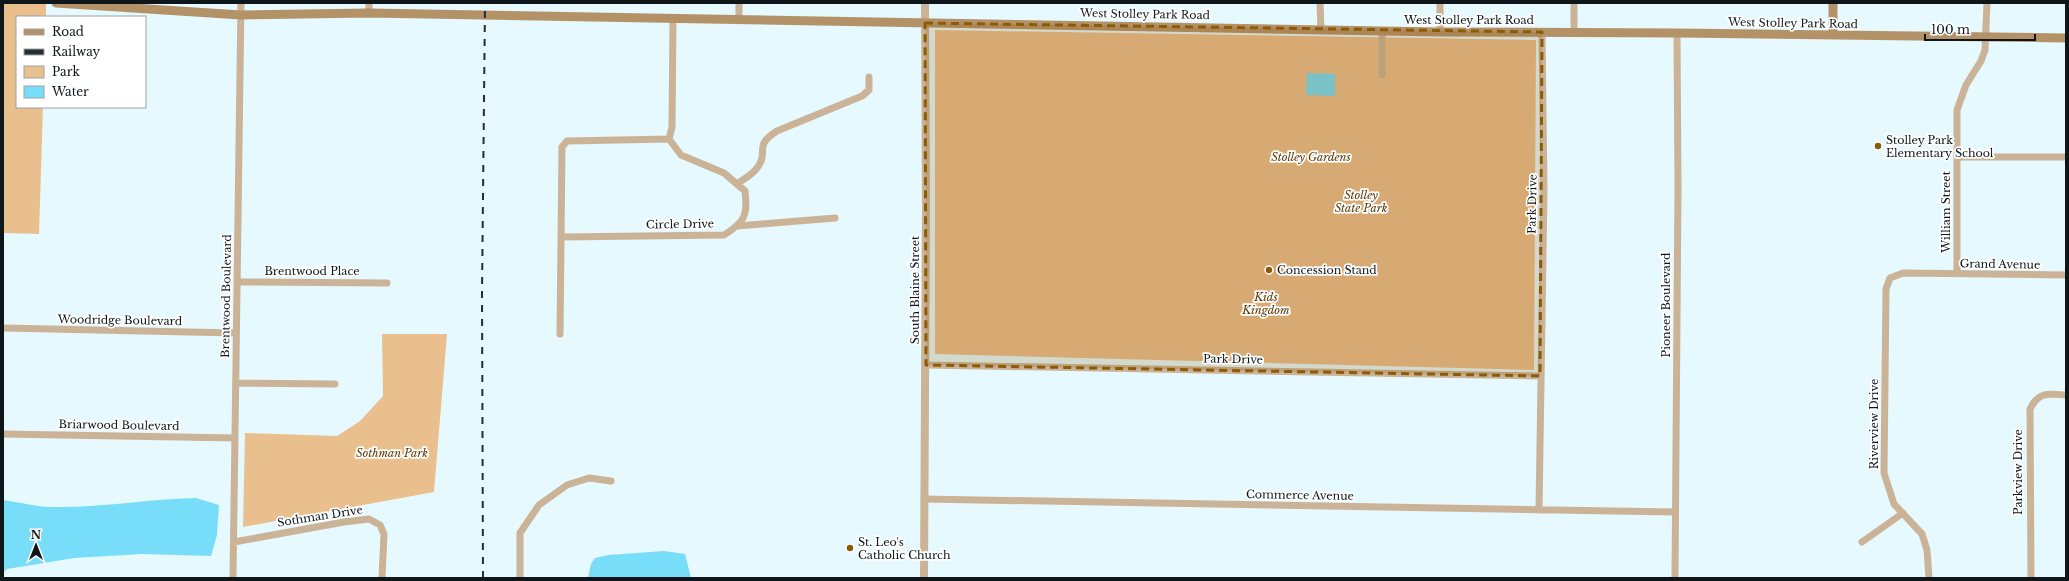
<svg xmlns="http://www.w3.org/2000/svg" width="2069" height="581" font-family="'Libre Baskerville',serif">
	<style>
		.green { fill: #e9bf8e }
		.water { fill: #77ddf9 }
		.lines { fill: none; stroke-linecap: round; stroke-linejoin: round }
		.minor { stroke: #cab397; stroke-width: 7 }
		.tertiary { stroke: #cab397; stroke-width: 8 }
		.secondary { stroke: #b49268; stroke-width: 9 }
		.rail { stroke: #242e31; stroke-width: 2; stroke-dasharray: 7 7; stroke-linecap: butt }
		.marked { fill: #8d5b07; fill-opacity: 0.2; stroke: #8d5b07; stroke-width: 3; stroke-dasharray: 8 5; stroke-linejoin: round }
		.poi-dot { fill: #8d5b07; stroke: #fff; stroke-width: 1.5 }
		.labels { text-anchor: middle; stroke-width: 3.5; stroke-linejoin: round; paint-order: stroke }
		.street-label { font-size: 11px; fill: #0e1619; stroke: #fff }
		.poi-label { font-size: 11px; fill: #0e1619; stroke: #fff; text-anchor: start }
		.park-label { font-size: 11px; font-style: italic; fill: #583600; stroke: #fff }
	</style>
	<rect width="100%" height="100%" fill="#e6f9ff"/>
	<path class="green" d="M3 3H46V17H17V107H43L39 234 3 233Z
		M935 30 1536 40 1534 370 935 354Z
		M382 334H447L434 492 243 527 245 433 337 436 360 421 383 396Z"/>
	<path class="water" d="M1307 73 1335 74V96L1306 95Z
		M196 498 219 505 217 535 211 556 142 554 74 558 7 569 3 573V500C19 502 36 507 52 507 100 508 148 499 196 498Z
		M664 551 685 554 691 578H588L591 564 595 558 609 555Z"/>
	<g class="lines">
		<path class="minor" d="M369 3V13
			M739 3V20
			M1320 3 1321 30
			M1440 32V3
			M1574 32V3
			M1382 75V31
			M669 139 672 127 673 19
			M1957 157H2066
			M737 184C744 179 753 174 757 168 770 151 752 147 777 131L862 96 869 90V77
			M738 226 835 218
			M1957 274V110L1966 85 1981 61 1985 50 1987 3
			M238 282 387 283
			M3 328 236 333
			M560 334 562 147 567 141 669 139 681 155 724 173 745 191C748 215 745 222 724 235L561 237
			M926 365 1540 376
			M236 383 335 384
			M3 434 235 438
			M924 499 1675 512
			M1539 510 1544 190 1542 32
			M234 542 344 522 369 519 380 525 384 534 382 578
			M1862 542 1903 513
			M233 578 241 3
			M520 578V533L539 505 567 485 589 478 611 481
			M1675 578 1678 189 1677 33
			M1929 578 1927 550 1922 534 1894 504 1884 473 1886 289 1890 278 1903 273 2066 275
			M2031 578 2030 409C2039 391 2048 394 2066 395"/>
		<path class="tertiary" d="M924 578 926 209 925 3"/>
		<path class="secondary" d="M56 3 241 15 369 13 1440 32 1677 33 2066 38
			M1833 3V35"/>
		<path class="rail" d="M483 578 482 292 485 3"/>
	</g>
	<path class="marked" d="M925 23 1542 32 1540 376 926 365Z"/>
	<g class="poi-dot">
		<circle cx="1878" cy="146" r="4"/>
		<circle cx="1269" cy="270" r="4"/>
		<circle cx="850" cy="548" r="4"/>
	</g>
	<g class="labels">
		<g class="street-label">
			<text transform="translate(1145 14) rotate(1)" y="4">West Stolley Park Road</text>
			<text x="1469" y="24">West Stolley Park Road</text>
			<text transform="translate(1793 23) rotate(1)" y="4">West Stolley Park Road</text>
			<text transform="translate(1532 204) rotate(-89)" y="4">Park Drive</text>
			<text transform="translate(1946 212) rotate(-90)" y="4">William Street</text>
			<text transform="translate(680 224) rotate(-1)" y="4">Circle Drive</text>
			<text transform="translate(2000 264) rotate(1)" y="4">Grand Avenue</text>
			<text x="312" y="275">Brentwood Place</text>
			<text transform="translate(915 290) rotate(-90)" y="4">South Blaine Street</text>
			<text transform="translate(226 296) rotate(-89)" y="4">Brentwood Boulevard</text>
			<text transform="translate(1666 305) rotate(-90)" y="4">Pioneer Boulevard</text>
			<text transform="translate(120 320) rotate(1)" y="4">Woodridge Boulevard</text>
			<text transform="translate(1233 359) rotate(1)" y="4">Park Drive</text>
			<text transform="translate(1874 424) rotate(-90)" y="4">Riverview Drive</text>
			<text transform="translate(119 425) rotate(1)" y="4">Briarwood Boulevard</text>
			<text transform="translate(2018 472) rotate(-90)" y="4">Parkview Drive</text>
			<text transform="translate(1300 495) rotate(1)" y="4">Commerce Avenue</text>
			<text transform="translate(320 516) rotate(-9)" y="4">Sothman Drive</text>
		</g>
		<g class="poi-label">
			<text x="1886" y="144">Stolley Park<tspan x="1886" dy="13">Elementary School</tspan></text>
			<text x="1277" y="274">Concession Stand</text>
			<text x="858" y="546">St. Leo's<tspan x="858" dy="13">Catholic Church</tspan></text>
		</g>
		<g class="park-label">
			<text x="1311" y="161">Stolley Gardens</text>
			<text x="1361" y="199">Stolley<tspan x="1361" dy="13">State Park</tspan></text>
			<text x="1266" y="301">Kids<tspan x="1266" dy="13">Kingdom</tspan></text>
			<text x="392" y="457">Sothman Park</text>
		</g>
	</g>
	<rect width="2069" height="581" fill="none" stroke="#0e1619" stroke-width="8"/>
	<rect x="16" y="16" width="130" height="92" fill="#ffffff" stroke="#9fa2a3"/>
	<rect x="24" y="29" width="20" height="6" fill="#b49268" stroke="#9fa2a3"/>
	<text x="52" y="36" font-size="12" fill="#0e1619">Road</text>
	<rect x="24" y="49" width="20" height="6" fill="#242e31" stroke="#9fa2a3"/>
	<text x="52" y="56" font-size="12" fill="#0e1619">Railway</text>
	<rect x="24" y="66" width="20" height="12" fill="#e9bf8e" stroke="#9fa2a3"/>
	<text x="52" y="76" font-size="12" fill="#0e1619">Park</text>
	<rect x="24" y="86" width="20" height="12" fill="#77ddf9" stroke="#9fa2a3"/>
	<text x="52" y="96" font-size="12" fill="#0e1619">Water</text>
	<g transform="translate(36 545)" stroke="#ffffff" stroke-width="3" paint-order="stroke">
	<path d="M0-3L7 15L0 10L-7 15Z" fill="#0e1619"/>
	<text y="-6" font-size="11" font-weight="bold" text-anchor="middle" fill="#0e1619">N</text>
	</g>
	<path d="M1925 34v6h110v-6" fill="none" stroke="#0e1619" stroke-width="2"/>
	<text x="1931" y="34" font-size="12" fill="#0e1619" stroke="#ffffff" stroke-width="3" paint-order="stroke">100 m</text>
</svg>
